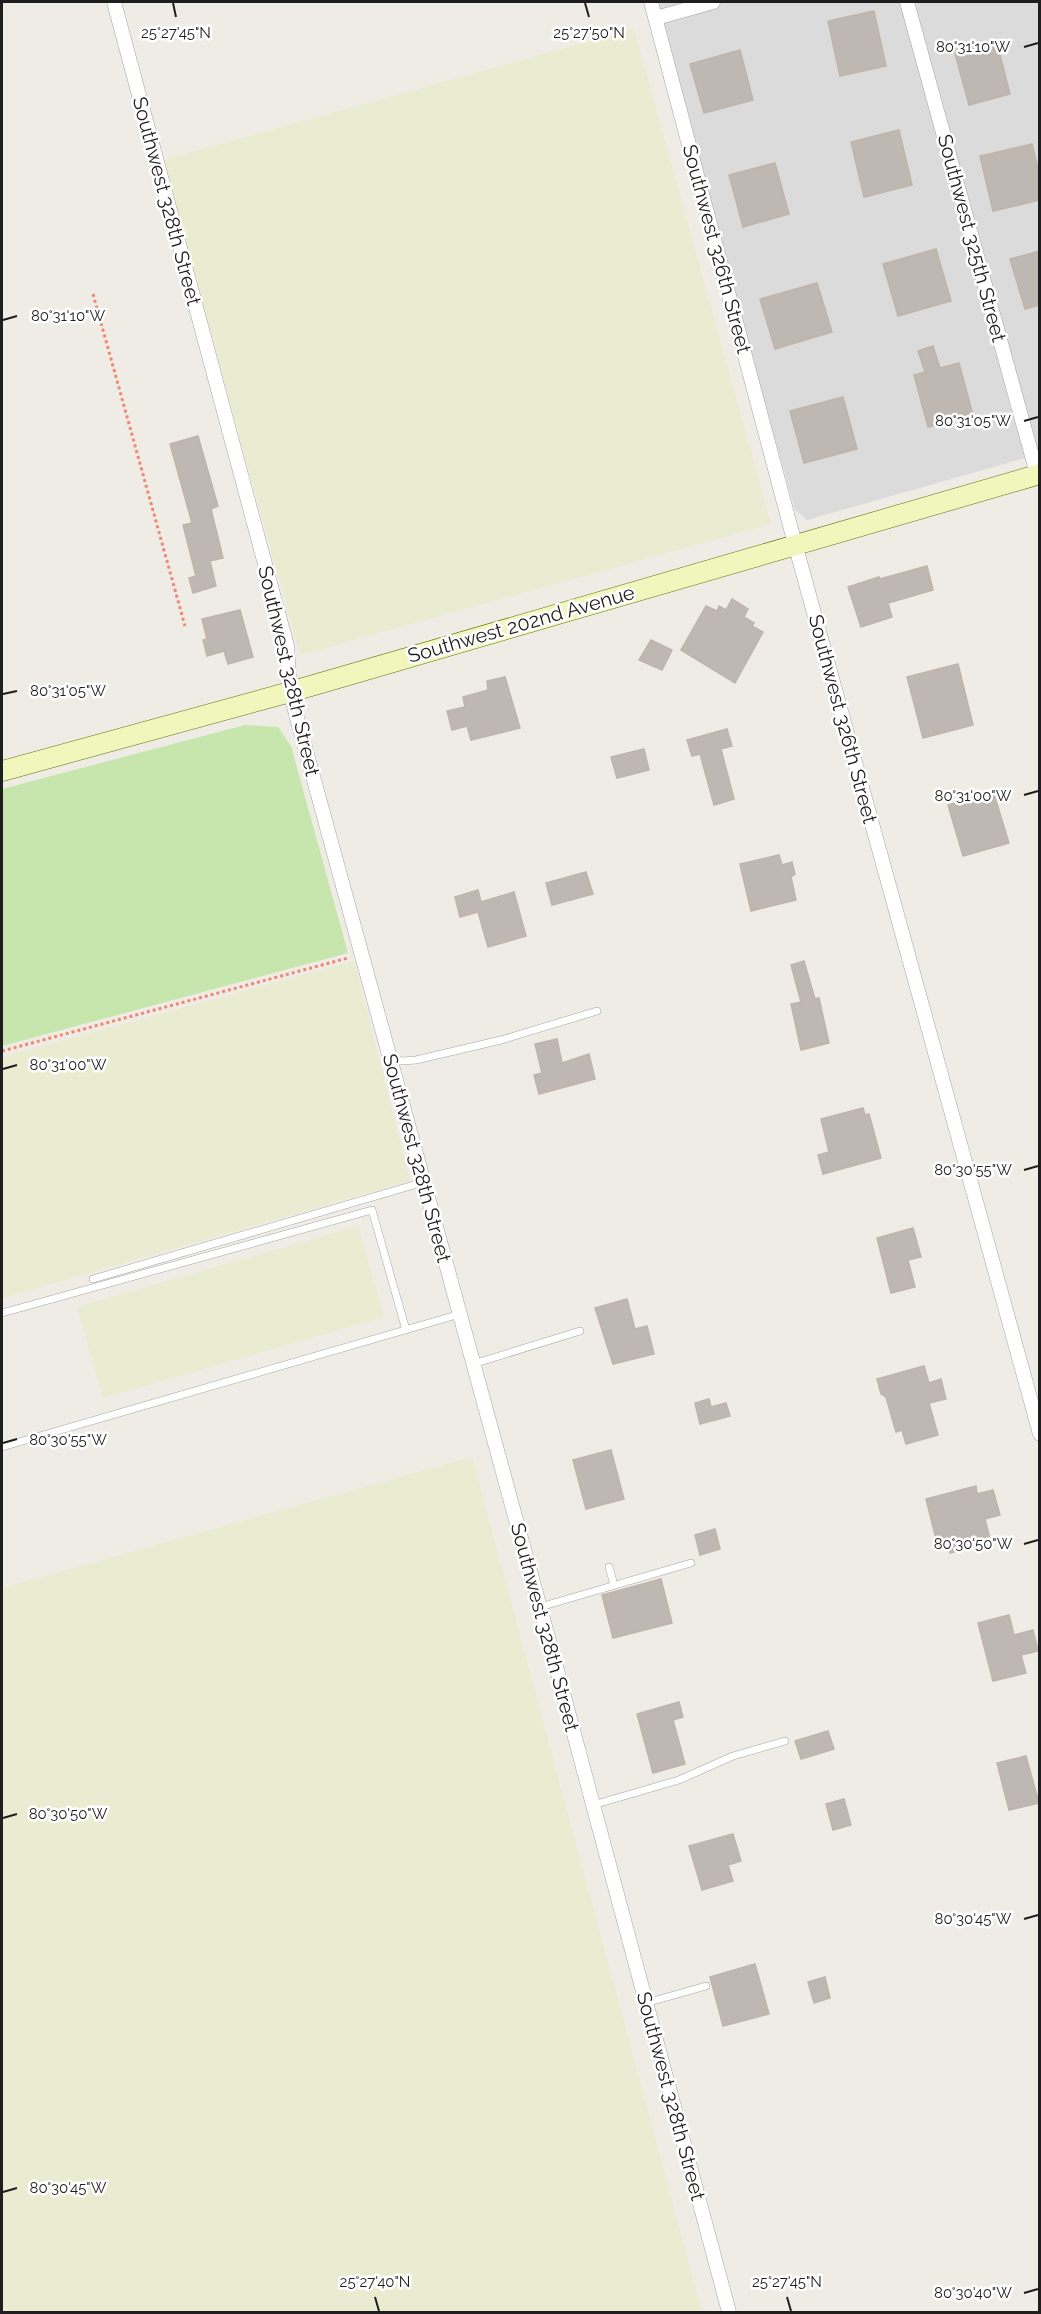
<svg xmlns="http://www.w3.org/2000/svg" width="1041" height="2314" font-family="Raleway,sans-serif">
	<style>
		.residential { fill: #dcdbdb }
		.farmland { fill: #e9ecd1 }
		.grass { fill: #c7e6ae }
		.building { fill: #bfb8b2; stroke: #c0b4a8; stroke-width: 1.5 }
		.lines { fill: none; stroke-linecap: round; stroke-linejoin: round }
		.lane-casing { stroke: #a5a5a5; stroke-width: 8 }
		.street-casing { stroke: #a5a5a5; stroke-width: 15 }
		.secondary-casing { stroke: #60700b; stroke-width: 21 }
		.path { stroke: #f28673; stroke-width: 3; stroke-dasharray: 3 3; stroke-linecap: butt }
		.lane { stroke: #fff; stroke-width: 7 }
		.street { stroke: #fff; stroke-width: 14 }
		.secondary { stroke: #f0f6bc; stroke-width: 20 }
		.ticks { fill: none; stroke: #1e1e1e; stroke-width: 2 }
		.labels { text-anchor: middle; stroke-width: 5; stroke-linejoin: round; paint-order: stroke }
		.street-label { font-size: 20px; fill: #1e1e1e; stroke: #fff }
		.ticks-label { font-size: 15px; text-anchor: middle; fill: #1e1e1e; stroke: #fff; stroke-width: 5; stroke-linejoin: round; paint-order: stroke }
	</style>
	<rect width="100%" height="100%" fill="#efece5"/>
	<path class="residential" d="M651 2H1039V454L807 520 795 510Z"/>
	<path class="farmland" d="M634 29 771 524 300 655 163 160Z
		M354 961 410 1181 2 1298V1057Z
		M358 1226 384 1317 103 1398 77 1307Z
		M472 1457 702 2312H2V1588Z"/>
	<path class="grass" d="M245 725 278 727 291 746 348 953 2 1046V789Z"/>
	<path class="building" d="M874 11 886 66 840 76 828 21Z
		M996 39 1010 94 969 105 954 50Z
		M740 50 753 100 704 113 690 64Z
		M899 130 912 185 864 197 851 142Z
		M1032 144 1040 177V200L993 211 980 156Z
		M775 163 789 214 743 227 729 175Z
		M936 249 951 301 898 316 883 264Z
		M1040 251V305L1025 309 1010 259Z
		M817 283 832 332 775 349 760 299Z
		M933 346 940 368 959 363 973 415 928 427 914 375 925 372 918 351Z
		M843 397 857 449 804 463 790 411Z
		M198 436 218 506 211 509 223 558 210 561 216 586 193 593 189 578 196 576 183 525 192 523 170 444Z
		M927 566 933 590 888 603 892 617 861 627 848 587 879 577 880 579Z
		M732 599 748 609 744 617 754 623 752 626 763 632 735 683 681 650 706 606 717 611 719 606 726 610Z
		M240 610 253 657 228 664 224 651 207 656 203 640 207 639 202 619Z
		M651 640 672 650 662 670 639 660Z
		M958 664 973 725 923 738 907 677Z
		M505 677 520 728 471 740 467 726 452 730 447 711 465 707 463 697 488 690 487 681Z
		M727 729 732 746 721 749 734 799 714 805 700 754 692 756 687 740Z
		M644 749 649 770 617 778 611 757Z
		M993 791 1009 843 963 856 948 805Z
		M779 855 782 865 792 862 795 874 791 877 796 900 751 911 740 864Z
		M586 872 593 894 552 905 546 883Z
		M478 890 481 902 514 892 526 936 488 947 478 912 460 917 455 897Z
		M804 961 815 999 819 998 829 1043 801 1050 791 1004 801 1002 791 965Z
		M557 1039 562 1063 589 1054 595 1079 539 1094 534 1075 542 1073 535 1044Z
		M863 1108 865 1115 869 1114 881 1158 823 1174 818 1155 829 1152 821 1119Z
		M913 1228 921 1257 908 1260 915 1287 891 1293 877 1238Z
		M627 1299 635 1329 647 1326 654 1354 613 1364 595 1308Z
		M924 1366 929 1383 941 1379 946 1399 929 1403 938 1435 906 1444 902 1430 896 1432 886 1397 881 1394 877 1379Z
		M709 1399 711 1407 726 1403 730 1416 700 1424 695 1403Z
		M611 1450 624 1499 586 1509 573 1460Z
		M976 1486 977 1494 993 1490 1000 1515 985 1519 991 1543 950 1553 948 1544 938 1547 926 1499Z
		M715 1529 720 1549 700 1555 695 1535Z
		M661 1579 672 1623 613 1638 602 1595Z
		M1009 1615 1014 1635 1033 1630 1038 1651 1021 1655 1026 1673 993 1681 978 1623Z
		M679 1702 683 1717 673 1720 685 1764 653 1773 637 1714Z
		M828 1731 834 1749 801 1759 795 1741Z
		M1026 1756 1039 1803 1009 1810 997 1763Z
		M844 1799 851 1825 833 1830 826 1804Z
		M733 1834 741 1861 728 1865 733 1881 702 1890 689 1846Z
		M755 1964 769 2014 723 2026 710 1977Z
		M825 1977 830 1998 814 2003 808 1982Z"/>
	<g class="lines">
		<g class="lane-casing">
			<path id="lane" d="M390 1057 401 1061 416 1060 501 1040 597 1011
				M93 1279 424 1182
				M2 1313 372 1210 406 1330
				M473 1364 580 1331
				M2 1447 460 1314
				M609 1567 614 1585
				M540 1607 691 1563
				M593 1805 679 1780 733 1756 785 1741
				M646 2003 706 1986"/>
		</g>
		<g class="street-casing">
			<path id="street" d="M114 2 287 646 290 692 551 1648 729 2312
				M651 2 795 544 1040 1434
				M907 2 1037 474
				M656 18 713 2"/>
		</g>
		<g class="secondary-casing">
			<path id="secondary" d="M2 771 290 692 1040 474"/>
		</g>
		<path class="path" d="M93 294 185 626
			M2 1051 348 958"/>
		<use href="#lane" class="lane"/>
		<use href="#street" class="street"/>
		<use href="#secondary" class="secondary"/>
	</g>
	<path class="ticks" d="M173 3 176 17M585 3 589 17M1024 47 1038 43M3 320 17 316M1024 421 1038 417M3 694 17 691M1024 795 1038 791M3 1069 17 1065M1024 1170 1038 1166M3 1443 17 1439M1024 1544 1038 1540M3 1818 17 1814M1024 1919 1038 1915M3 2192 17 2188M1024 2293 1038 2289M375 2297 379 2311M787 2297 791 2311"/>
	<g class="labels">
		<g class="street-label">
			<text transform="translate(167 201) rotate(75)" y="7">Southwest 328th Street</text>
			<text transform="translate(972 238) rotate(75)" y="7">Southwest 325th Street</text>
			<text transform="translate(717 249) rotate(75)" y="7">Southwest 326th Street</text>
			<text transform="translate(521 624) rotate(-16)" y="7">Southwest 202nd Avenue</text>
			<text transform="translate(289 671) rotate(77)" y="7">Southwest 328th Street</text>
			<text transform="translate(843 719) rotate(75)" y="7">Southwest 326th Street</text>
			<text transform="translate(417 1158) rotate(75)" y="7">Southwest 328th Street</text>
			<text transform="translate(545 1627) rotate(75)" y="7">Southwest 328th Street</text>
			<text transform="translate(671 2096) rotate(75)" y="7">Southwest 328th Street</text>
		</g>
	</g>
	<g class="ticks-label">
		<text x="176" y="38">25°27'45"N</text>
		<text x="589" y="38">25°27'50"N</text>
		<text x="973" y="52">80°31'10"W</text>
		<text x="68" y="321">80°31'10"W</text>
		<text x="973" y="426">80°31'05"W</text>
		<text x="68" y="696">80°31'05"W</text>
		<text x="973" y="801">80°31'00"W</text>
		<text x="68" y="1070">80°31'00"W</text>
		<text x="973" y="1175">80°30'55"W</text>
		<text x="68" y="1445">80°30'55"W</text>
		<text x="973" y="1549">80°30'50"W</text>
		<text x="68" y="1819">80°30'50"W</text>
		<text x="973" y="1924">80°30'45"W</text>
		<text x="68" y="2193">80°30'45"W</text>
		<text x="375" y="2287">25°27'40"N</text>
		<text x="787" y="2287">25°27'45"N</text>
		<text x="973" y="2298">80°30'40"W</text>
	</g>
	<rect width="1041" height="2314" fill="none" stroke="#1e1e1e" stroke-width="6"/>
</svg>
